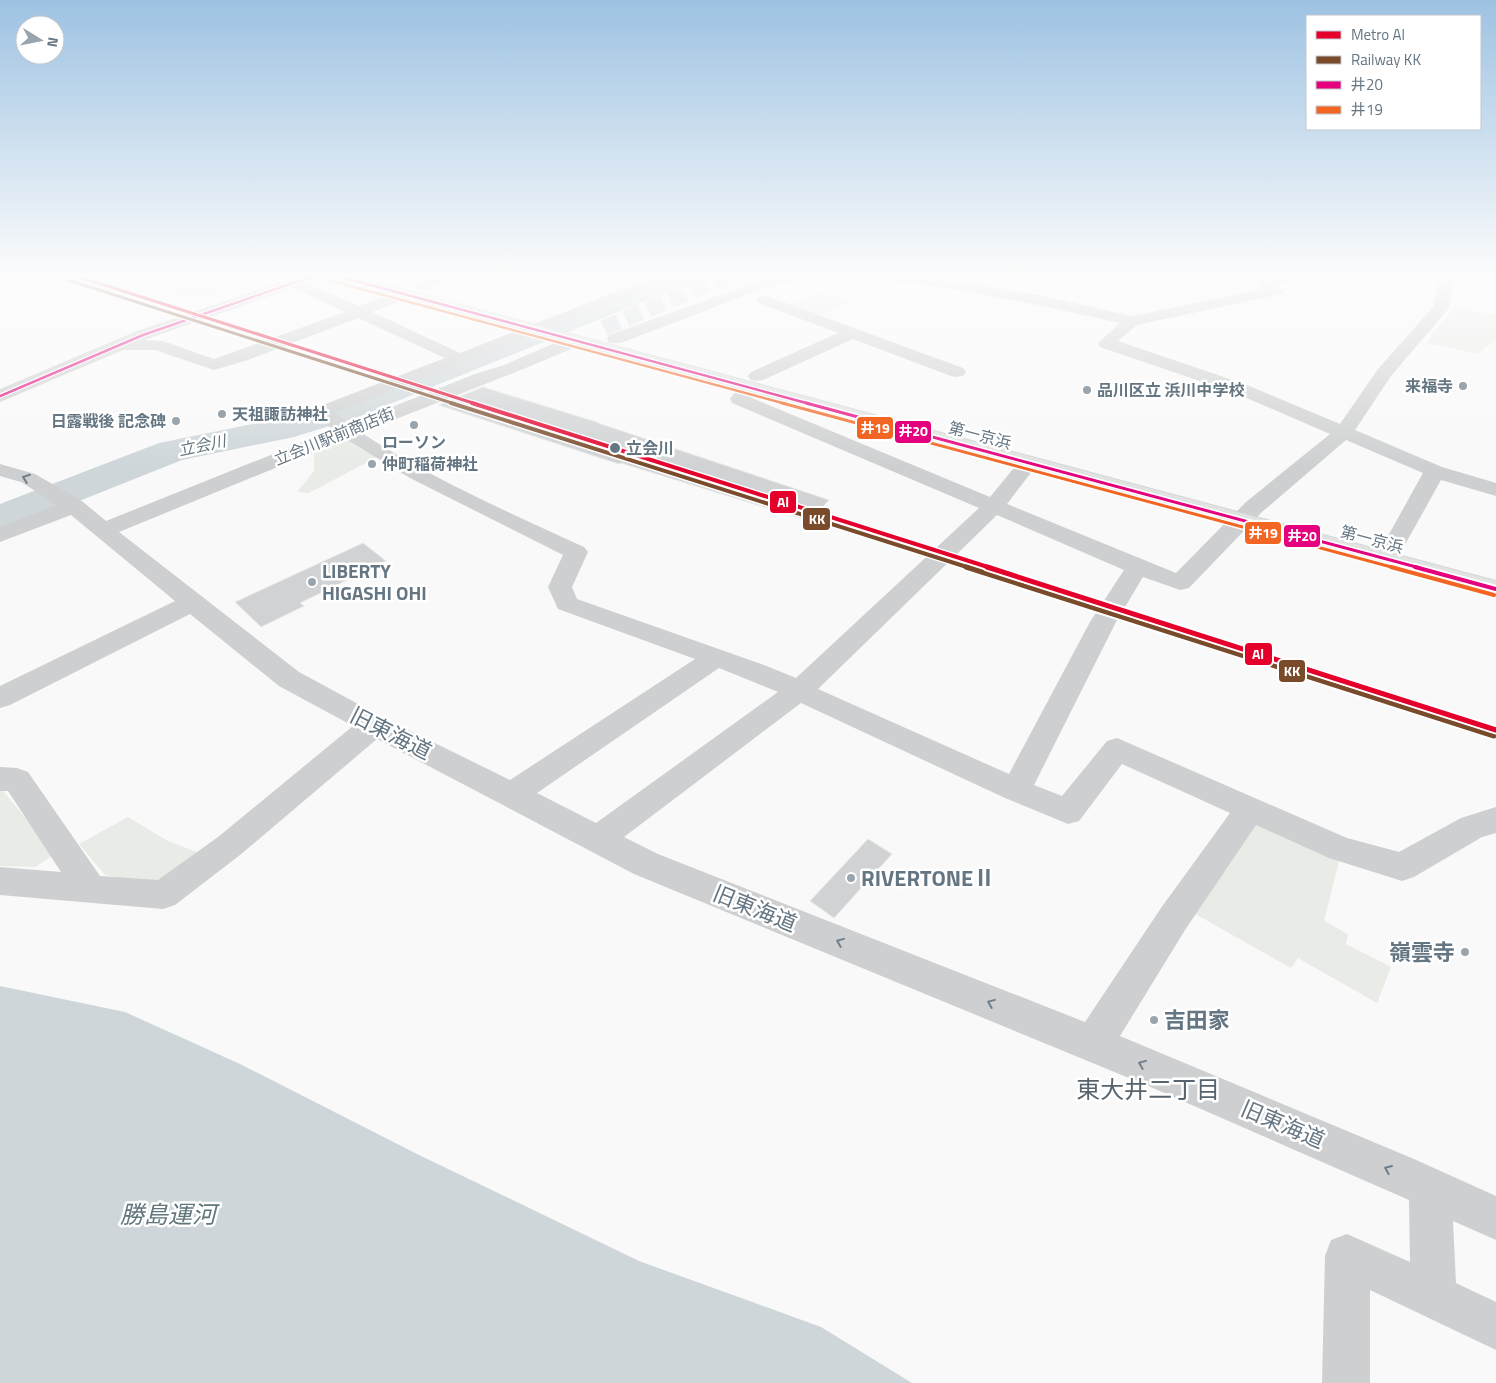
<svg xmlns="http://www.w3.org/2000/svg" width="1496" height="1383" font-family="'Titillium Web','Noto Sans JP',sans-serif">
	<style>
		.green { fill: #e8ebe6 }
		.water { fill: #ced6d9 }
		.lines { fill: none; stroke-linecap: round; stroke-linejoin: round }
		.river { fill: #ced6d9; fill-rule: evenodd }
		.building { fill: #d0d2d3; stroke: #e8e8e8 }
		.minor-tunnel { stroke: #d4d8dc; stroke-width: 16; stroke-dasharray: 16 8; stroke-linecap: butt }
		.highway-casing { stroke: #d5d6d6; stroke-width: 2 }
		.minor { fill: #cecfd0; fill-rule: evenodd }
		.highway { fill: #e1e2e2; fill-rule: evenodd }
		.bus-1-far2-casing { stroke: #fff; stroke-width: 5 }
		.bus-1-far1-casing { stroke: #fff; stroke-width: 6 }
		.bus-1-casing { stroke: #fff; stroke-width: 8 }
		.bus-2-far2-casing { stroke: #fff; stroke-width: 5 }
		.bus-2-far1-casing { stroke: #fff; stroke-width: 6 }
		.bus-2-casing { stroke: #fff; stroke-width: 8 }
		.bus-1-far2 { stroke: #e5007d; stroke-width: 2.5 }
		.bus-1-far1 { stroke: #e5007d; stroke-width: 3 }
		.bus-1 { stroke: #e5007d; stroke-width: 4 }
		.bus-2-far2 { stroke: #f26522; stroke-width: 2.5 }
		.bus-2-far1 { stroke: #f26522; stroke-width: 3 }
		.bus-2 { stroke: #f26522; stroke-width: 4 }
		.rail-1-far2-casing { stroke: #fff; stroke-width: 5.5 }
		.rail-1-far1-casing { stroke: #fff; stroke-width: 7 }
		.rail-1-casing { stroke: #fff; stroke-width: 9 }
		.rail-1-far2 { stroke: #7a4b2a; stroke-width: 3 }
		.rail-1-far1 { stroke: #7a4b2a; stroke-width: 4 }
		.rail-1 { stroke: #7a4b2a; stroke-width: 5 }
		.metro-1-far2-casing { stroke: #fff; stroke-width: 5.5 }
		.metro-1-far1-casing { stroke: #fff; stroke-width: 7 }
		.metro-1-casing { stroke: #fff; stroke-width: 9 }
		.metro-1-far2 { stroke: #e4002b; stroke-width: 3 }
		.metro-1-far1 { stroke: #e4002b; stroke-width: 4 }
		.metro-1 { stroke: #e4002b; stroke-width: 5 }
		.oneway { stroke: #707f8b }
		.poi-dot { fill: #99a4ac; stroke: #fff; stroke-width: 2 }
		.stop-dot { fill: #657683; stroke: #fff; stroke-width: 2 }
		.labels { text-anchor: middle; stroke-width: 5; stroke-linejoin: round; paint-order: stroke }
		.far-poi-label { font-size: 16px; font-weight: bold; fill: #657683; stroke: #fff; text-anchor: start }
		.far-street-label { font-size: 16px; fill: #657683; stroke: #fff }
		.far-water-label { font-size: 16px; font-style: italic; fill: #60757c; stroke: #fff }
		.far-stop-label { font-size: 16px; font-weight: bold; fill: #657683; stroke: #fff; text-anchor: start }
		.poi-label { font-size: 19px; font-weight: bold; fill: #657683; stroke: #fff; text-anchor: start }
		.near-street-label { font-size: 22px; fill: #657683; stroke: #fff }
		.near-poi-label { font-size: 22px; font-weight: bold; fill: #657683; stroke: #fff; text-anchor: start }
		.near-neighbourhood-label { font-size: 24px; fill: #57646e; stroke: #fff }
		.near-water-label { font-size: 24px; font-style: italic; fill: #60757c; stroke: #fff }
		.line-badge { stroke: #fff; stroke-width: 2 }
		.badge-label { font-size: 14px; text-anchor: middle; font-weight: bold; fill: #fff }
	</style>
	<rect width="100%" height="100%" fill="#f9f9f9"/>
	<path class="green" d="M146 274H275L198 299 134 278Z
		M821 292 849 302 818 316 789 305Z
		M1454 307 1496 315V339L1478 354 1426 343Z
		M343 435 377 457 309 493 297 492 314 471V447Z
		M0 791H3L55 854 35 867 0 866Z
		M128 817 168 841 202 854 157 885 105 875 79 844Z
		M1254 820 1340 857 1324 921 1348 934 1346 944 1391 967 1377 1003 1298 958 1291 968 1190 911Z"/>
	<path class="water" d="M72 483 83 492 0 525V511Z
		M0 986 125 1012 240 1064 417 1154 639 1261 821 1327 912 1383H0Z"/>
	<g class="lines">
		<path class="river" d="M665 274H701L697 280 358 417 294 437 182 460 14 527 0 530V504L159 443 287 417 334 403Z"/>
	</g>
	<path class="building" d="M483 387 600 423H598L829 500 810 521 621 463 619 464 438 405Z
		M363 543 386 561 300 603 304 606 261 627 235 602Z
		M868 839 892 854 834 918 810 901Z"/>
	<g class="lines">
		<path class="minor-tunnel" d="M604 328 732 274"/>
		<g class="highway-casing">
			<path id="highway" d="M323 274H346L1496 581V596L325 277Z"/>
		</g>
		<path class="minor" d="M305 274H326L324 277 307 283 359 306 401 291H411L414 294 411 297 372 312 460 353 661 274H680L678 277 335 413 349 424 475 374 504 365 559 341H571L573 345 571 349C502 379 432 404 362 433 430 478 510 513 584 547L588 552 572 587 577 599 764 665 796 678 979 508 732 403 730 399C736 389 749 381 760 384L763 388 752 398 990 497 1022 458 1029 456 1036 458 1039 462 1007 504 1176 573 1246 502 1330 434 1235 393 1100 347 1098 343 1120 323 1038 305 948 288 920 284 832 279 775 284 621 343H609L607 339 609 335 773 276 794 274 920 276 1038 295 1132 316 1263 289 1256 283 1258 280C1281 274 1304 274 1327 274L1325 277 1320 278 1277 285 1284 291 1281 294 1137 325 1118 341 1247 385 1340 424 1378 369 1433 307 1441 274H1455L1449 308 1391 376 1355 430 1442 467 1496 483V496L1441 480 1402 550 1394 552 1386 550 1383 545 1423 473 1346 440 1262 512 1189 588 1180 590 1143 577 1116 622 1034 785 1062 796 1107 741 1117 738 1347 838 1399 852 1461 818 1496 807V833L1482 837 1414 877 1402 881 1329 858 1256 825 1185 930 1120 1036 1414 1159 1496 1196V1240L1453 1221 1456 1283 1496 1302V1350L1370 1290V1383H1322L1325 1256 1331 1240 1347 1234 1410 1262 1409 1200 1146 1085 634 874 377 739 240 855 175 905 163 909 0 895V867L61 872 8 791H0V767L17 768 28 772 100 876 158 880 218 837 353 726 279 686 190 614 10 705 0 708V686L175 601 71 515 0 542V527L57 505 21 482 0 476V464L35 474 82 501 106 521 333 430 313 412 315 408 445 358 358 318 248 360 214 370 155 350H123L0 402V389L137 331ZM293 288 345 312 214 359 163 341 144 340ZM346 439 410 478 563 555 548 587 558 609 695 659 510 780 384 718 299 672 119 532ZM997 515 1124 570 1090 622 1009 774 818 689ZM719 668 778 692 596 823 537 793ZM801 703 1005 798 1068 824 1079 821 1122 764 1230 813 1161 908 1085 1022 658 854 624 837Z
			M434 274H452L450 277 427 289H417L415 286 417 283Z
			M1464 274H1496V281L1466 277Z
			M764 295 963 368 966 372 963 376 957 377 951 376 853 339 763 380 757 381 751 380 748 376 751 372 838 333 759 303 756 300 759 297Z"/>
		<use href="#highway" class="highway"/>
		<g class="bus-1-far2-casing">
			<path id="bus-1-far2" d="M330 274 810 404
				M0 396 143 335 319 274"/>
		</g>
		<g class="bus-1-far1-casing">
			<path id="bus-1-far1" d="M806 403 1420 568"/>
		</g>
		<g class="bus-1-casing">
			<path id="bus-1" d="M1415 567 1496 589"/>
		</g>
		<g class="bus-2-far2-casing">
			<path id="bus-2-far2" d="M328 280 786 404"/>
		</g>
		<g class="bus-2-far1-casing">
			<path id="bus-2-far1" d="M782 403 1395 568"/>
		</g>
		<g class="bus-2-casing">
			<path id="bus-2" d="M1391 567 1494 595"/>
		</g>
		<use href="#bus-1-far2" class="bus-1-far2"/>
		<use href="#bus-1-far1" class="bus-1-far1"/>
		<use href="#bus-1" class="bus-1"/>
		<use href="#bus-2-far2" class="bus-2-far2"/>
		<use href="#bus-2-far1" class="bus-2-far1"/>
		<use href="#bus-2" class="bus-2"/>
		<g class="rail-1-far2-casing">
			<path id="rail-1-far2" d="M68 280 455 404"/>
		</g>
		<g class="rail-1-far1-casing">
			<path id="rail-1-far1" d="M451 403 970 568"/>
		</g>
		<g class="rail-1-casing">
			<path id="rail-1" d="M966 567 1494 736"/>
		</g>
		<use href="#rail-1-far2" class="rail-1-far2"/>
		<use href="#rail-1-far1" class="rail-1-far1"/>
		<use href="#rail-1" class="rail-1"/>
		<g class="metro-1-far2-casing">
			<path id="metro-1-far2" d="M70 274 476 404"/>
		</g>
		<g class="metro-1-far1-casing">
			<path id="metro-1-far1" d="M472 403 991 568"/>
		</g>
		<g class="metro-1-casing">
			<path id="metro-1" d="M987 567 1496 730"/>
		</g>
		<use href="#metro-1-far2" class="metro-1-far2"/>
		<use href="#metro-1-far1" class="metro-1-far1"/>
		<use href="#metro-1" class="metro-1"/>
	</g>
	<defs><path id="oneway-chevron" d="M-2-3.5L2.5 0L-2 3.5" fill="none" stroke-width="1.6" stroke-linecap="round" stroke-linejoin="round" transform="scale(1.25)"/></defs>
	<g class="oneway">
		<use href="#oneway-chevron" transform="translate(26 478) rotate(-159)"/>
		<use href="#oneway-chevron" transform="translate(840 942) rotate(-158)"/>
		<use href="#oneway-chevron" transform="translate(991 1003) rotate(-158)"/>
		<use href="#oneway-chevron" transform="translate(1142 1064) rotate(-158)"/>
		<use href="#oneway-chevron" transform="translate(1388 1169) rotate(-157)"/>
	</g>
	<linearGradient id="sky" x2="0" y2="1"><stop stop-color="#9dc2e2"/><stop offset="0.59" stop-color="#fcfcfc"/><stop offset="1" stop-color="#fcfcfc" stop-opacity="0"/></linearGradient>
	<rect width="1496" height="467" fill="url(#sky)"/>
	<g class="poi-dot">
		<circle cx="1463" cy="386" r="5"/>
		<circle cx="1087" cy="390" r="5"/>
		<circle cx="222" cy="414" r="5"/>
		<circle cx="176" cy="421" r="5"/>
		<circle cx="414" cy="425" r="5"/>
		<circle cx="372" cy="464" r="5"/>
		<circle cx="312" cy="582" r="5"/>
		<circle cx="851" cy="878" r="5"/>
		<circle cx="1465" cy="952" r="5"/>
		<circle cx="1154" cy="1020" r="5"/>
	</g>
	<circle class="stop-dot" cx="615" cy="448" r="6"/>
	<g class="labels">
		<g class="far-poi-label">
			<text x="1453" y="392" text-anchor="end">来福寺</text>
			<text x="1097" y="396">品川区立 浜川中学校</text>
			<text x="232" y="420">天祖諏訪神社</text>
			<text x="166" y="427" text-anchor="end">日露戦後 記念碑</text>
			<text x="414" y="448" text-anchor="middle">ローソン</text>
			<text x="382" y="470">仲町稲荷神社</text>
		</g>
		<g class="far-street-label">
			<text transform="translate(980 435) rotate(15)" y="6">第一京浜</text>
			<text transform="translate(334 436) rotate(-22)" y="6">立会川駅前商店街</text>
			<text transform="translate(1372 539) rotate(15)" y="6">第一京浜</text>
		</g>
		<g class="far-water-label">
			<text transform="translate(202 445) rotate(-12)" y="6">立会川</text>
		</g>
		<g class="far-stop-label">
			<text x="626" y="454">立会川</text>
		</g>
		<g class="poi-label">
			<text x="322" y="578">LIBERTY<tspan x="322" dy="22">HIGASHI OHI</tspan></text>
		</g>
		<g class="near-street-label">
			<text transform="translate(391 733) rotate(27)" y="8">旧東海道</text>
			<text transform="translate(755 908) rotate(22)" y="8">旧東海道</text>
			<text transform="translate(1283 1124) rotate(23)" y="8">旧東海道</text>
		</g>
		<g class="near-poi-label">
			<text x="861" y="886">RIVERTONEⅡ</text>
			<text x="1455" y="960" text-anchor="end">嶺雲寺</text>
			<text x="1164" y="1028">吉田家</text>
		</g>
		<g class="near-neighbourhood-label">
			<text x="1148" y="1098">東大井二丁目</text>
		</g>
		<g class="near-water-label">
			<text x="168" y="1223">勝島運河</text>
		</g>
	</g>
	<g class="line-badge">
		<rect x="856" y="416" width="38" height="24" rx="5" fill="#f26522"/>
		<rect x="894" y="420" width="38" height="24" rx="5" fill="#e5007d"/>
		<rect x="769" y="490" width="28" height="24" rx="5" fill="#e4002b"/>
		<rect x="802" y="507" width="29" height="24" rx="5" fill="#7a4b2a"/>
		<rect x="1244" y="521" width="38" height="24" rx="5" fill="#f26522"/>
		<rect x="1283" y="524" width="38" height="24" rx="5" fill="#e5007d"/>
		<rect x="1244" y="642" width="29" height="24" rx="5" fill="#e4002b"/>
		<rect x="1278" y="659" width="28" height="24" rx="5" fill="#7a4b2a"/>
	</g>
	<g class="badge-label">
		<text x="875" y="433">井19</text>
		<text x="913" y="436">井20</text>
		<text x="783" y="507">Al</text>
		<text x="817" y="524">KK</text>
		<text x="1263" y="538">井19</text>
		<text x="1302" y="541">井20</text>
		<text x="1258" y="659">Al</text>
		<text x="1292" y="676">KK</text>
	</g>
	<rect x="1306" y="15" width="175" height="115" fill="#ffffff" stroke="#c1c8cd"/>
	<rect x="1316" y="31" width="25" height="8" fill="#e4002b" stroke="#c1c8cd"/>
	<text x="1351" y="40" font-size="15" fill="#657683">Metro Al</text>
	<rect x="1316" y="56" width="25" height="8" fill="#7a4b2a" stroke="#c1c8cd"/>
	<text x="1351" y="65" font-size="15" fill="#657683">Railway KK</text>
	<rect x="1316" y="81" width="25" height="8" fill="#e5007d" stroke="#c1c8cd"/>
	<text x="1351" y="90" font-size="15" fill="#657683">井20</text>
	<rect x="1316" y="106" width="25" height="8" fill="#f26522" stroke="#c1c8cd"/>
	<text x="1351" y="115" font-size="15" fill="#657683">井19</text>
	<g transform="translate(40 40) rotate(100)"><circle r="24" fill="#ffffff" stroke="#c1c8cd"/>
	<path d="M0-4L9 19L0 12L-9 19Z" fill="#99a4ac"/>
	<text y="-8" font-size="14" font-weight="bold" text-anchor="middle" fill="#657683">N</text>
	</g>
</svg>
